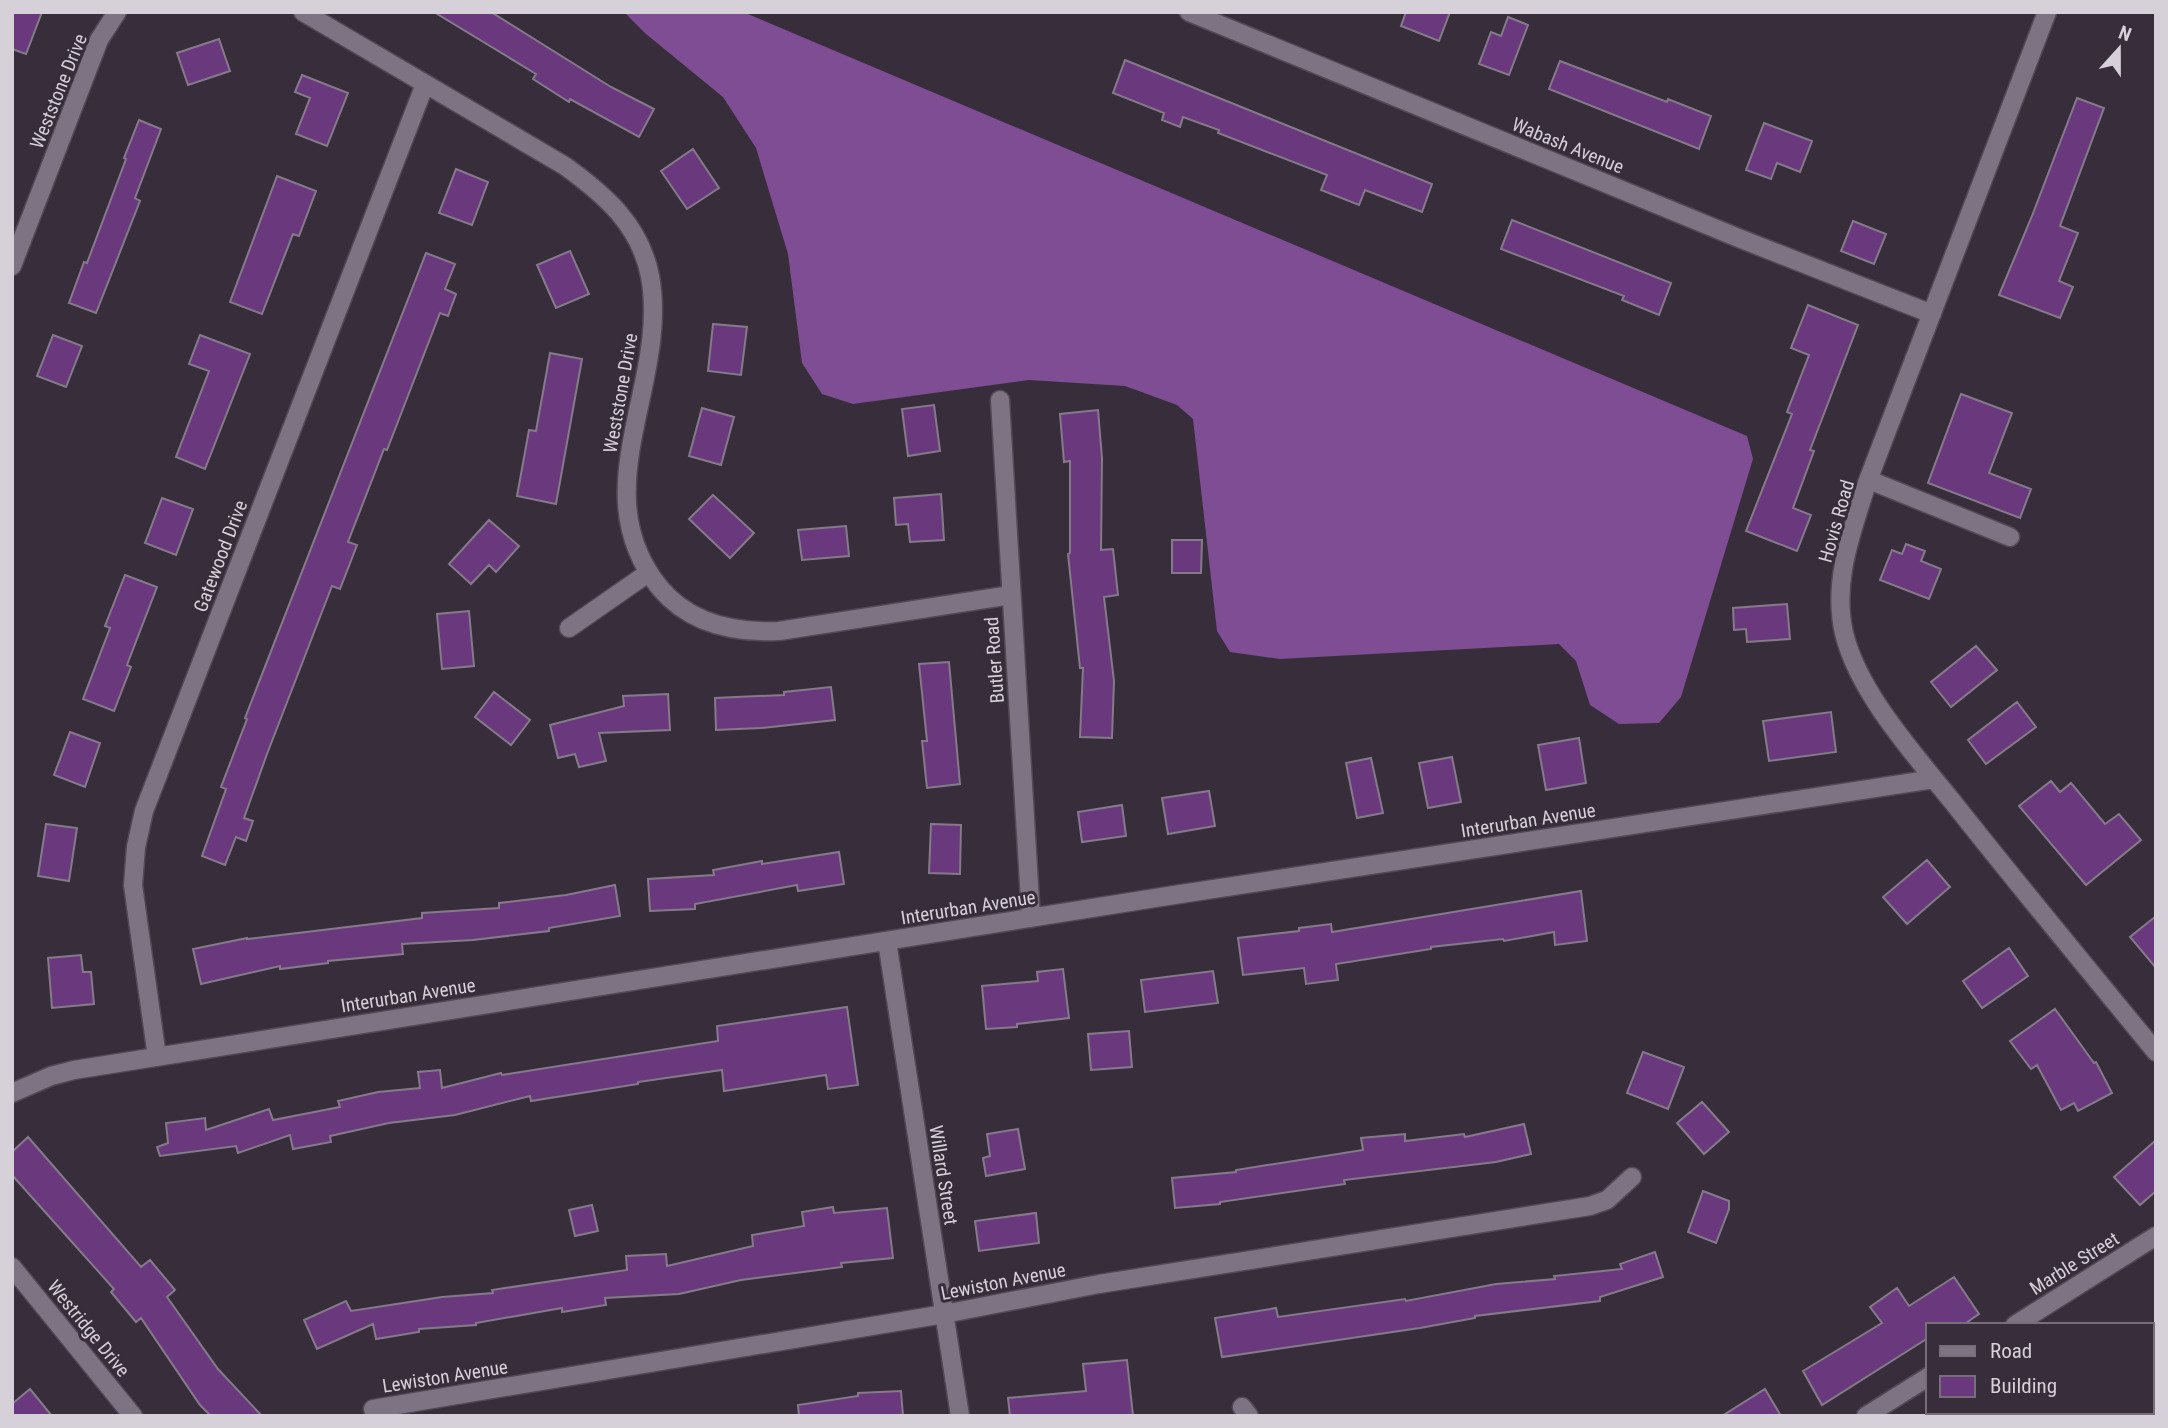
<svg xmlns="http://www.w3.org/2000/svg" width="2168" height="1428" font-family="'Roboto Condensed',sans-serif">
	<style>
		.forest { fill: #7f4d93 }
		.building { fill: #6a397d; stroke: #857a8a; stroke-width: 2 }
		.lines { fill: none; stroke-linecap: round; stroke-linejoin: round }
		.minor-casing { stroke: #524955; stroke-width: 21 }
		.minor { stroke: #7d7382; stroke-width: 18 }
		.labels { text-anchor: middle; stroke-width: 6; stroke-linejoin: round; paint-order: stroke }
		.street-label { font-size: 19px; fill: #d6d0d9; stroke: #372d3b }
	</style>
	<rect width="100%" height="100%" fill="#372d3b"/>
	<path class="forest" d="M624 12H743L1747 436 1753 459 1681 697 1659 723 1619 724 1590 705 1576 661 1559 644 1280 659 1230 652 1217 631 1193 419 1177 405 1125 386 1029 380 853 404 822 394 802 363 788 254 756 148 723 97 646 34Z"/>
	<path class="building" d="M12 12H42L26 54 12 49Z
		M434 12H491L611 87 654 109 639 137 570 99 569 102 533 79 536 74Z
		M1406 12H1450L1439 41 1401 26Z
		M1508 17 1528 25 1509 75 1479 64 1491 32 1501 36Z
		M219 39 230 71 188 85 177 53Z
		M1125 60 1432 184 1422 212 1365 190 1359 205 1321 190 1327 175 1218 133 1219 130 1183 117 1180 127 1162 120 1164 113 1113 93Z
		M1560 61 1667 102 1668 99 1711 116 1699 149 1549 89Z
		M302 75 348 93 327 146 296 134 310 98 295 92Z
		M2077 98 2104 108 2060 226 2078 233 2059 281 2073 287 2060 318 1999 295 2032 216Z
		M139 120 161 129 135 198 140 201 96 313 69 303 84 262 87 263 126 159 124 158Z
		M1764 123 1812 141 1800 172 1777 163 1771 179 1746 170Z
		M693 149 719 188 687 209 661 171Z
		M456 169 488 182 472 225 439 213Z
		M277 176 316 191 299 236 293 234 262 314 230 302Z
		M1512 220 1671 283 1659 315 1622 300 1624 296 1501 249Z
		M1853 221 1886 234 1874 264 1841 251Z
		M570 251 589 294 556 308 537 265Z
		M426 253 455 264 445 289 456 294 448 316 440 313 387 450 384 449 348 542 357 545 340 589 332 586 267 754 244 818 253 821 246 841 236 837 225 865 202 856 226 789 221 787 247 719 245 718Z
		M1808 305 1858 325 1810 450 1814 451 1793 508 1811 515 1797 551 1746 531 1792 414 1787 412 1809 355 1791 348Z
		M713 324 747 327 741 375 708 371Z
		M53 335 82 346 66 387 37 376Z
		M200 335 250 354 205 469 176 457 209 371 189 364Z
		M550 353 582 359 556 504 517 496 529 430 536 431Z
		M1961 394 2012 413 1989 473 2031 489 2020 518 1928 483Z
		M934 405 940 451 908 456 902 409Z
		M702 408 734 417 721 465 689 456Z
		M1098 410 1102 458 1101 550 1113 549 1118 595 1104 597 1114 681 1112 738 1080 737 1083 668H1080L1068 554 1070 553V461L1064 462 1060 414Z
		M941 494 944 540 910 542 908 524 896 525 894 498Z
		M713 495 754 533 730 558 689 519Z
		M162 498 193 509 176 555 145 543Z
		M489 520 519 546 496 572 489 565 471 584 449 564Z
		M846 526 849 556 802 560 798 530Z
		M1172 540H1202L1201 573H1172Z
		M1906 544 1925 551 1921 561 1941 569 1929 599 1880 580 1892 550 1902 554Z
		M125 575 157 587 127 665 131 667 114 711 83 699 110 628 105 626Z
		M1787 604 1790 639 1747 642 1746 629 1734 630 1733 608Z
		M469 611 474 666 442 669 437 614Z
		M1976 646 1997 670 1951 707 1931 682Z
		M949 662 960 784 927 788 922 741H927L919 664Z
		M831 687 835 720 761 728 716 730 715 698 784 695V692Z
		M494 692 530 720 511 745 475 717Z
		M668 694 670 730 599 733 606 761 579 767 575 754 558 758 550 725 624 706 623 696Z
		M2017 702 2036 727 1986 764 1968 740Z
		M1831 712 1836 752 1769 761 1763 721Z
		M70 732 100 743 85 787 54 775Z
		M1579 738 1586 783 1546 790 1538 745Z
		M1452 757 1461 802 1428 808 1419 763Z
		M1371 758 1383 813 1357 818 1346 763Z
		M2051 781 2060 792 2071 783 2105 824 2119 814 2141 840 2086 885 2019 806Z
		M1209 791 1215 826 1168 834 1162 798Z
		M1122 805 1126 836 1082 842 1078 812Z
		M46 824 77 828 69 881 38 876Z
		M931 824 961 825 960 874 929 873Z
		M839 852 844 884 798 891 797 885 695 904V909L650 911 648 879 714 875 713 870 762 861V864Z
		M1927 860 1950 887 1907 924 1883 897Z
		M615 885 620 916 549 928V931L473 940 402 944 403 954 328 961V963L280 969V966L201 984 193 949 247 938V939L422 918V913L499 908V903L566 895Z
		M1581 891 1587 941 1555 945 1554 932 1504 941 1503 939 1431 947V949L1336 964 1338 980 1306 984 1304 968 1243 975 1238 938 1299 931V928L1331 924 1332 932Z
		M2156 916V968L2130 937Z
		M2009 948 2028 976 1982 1008 1963 981Z
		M81 955 83 972H91L94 1004 52 1008 48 958Z
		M1063 969 1069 1018 1017 1024V1027L986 1029 982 986 1038 981 1037 972Z
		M1213 971 1218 1003 1145 1012 1141 980Z
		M847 1007 858 1085 828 1089 826 1075 724 1091 722 1070 638 1082V1084L531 1101 530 1096 455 1115 389 1123 330 1136 331 1142 293 1149 290 1135 238 1153 236 1146 160 1156 157 1147 168 1143 166 1123 205 1118 206 1130 269 1109 273 1120 340 1107 338 1101 378 1092 420 1088 418 1072 440 1070 442 1088 501 1073 502 1075 718 1041 717 1026Z
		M2055 1009 2094 1063 2096 1062 2112 1093 2078 1111 2074 1103 2061 1110 2037 1065 2031 1069 2010 1041Z
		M1129 1031 1132 1067 1091 1070 1088 1034Z
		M1643 1052 1684 1067 1668 1109 1627 1093Z
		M1702 1102 1729 1132 1704 1154 1677 1123Z
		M1524 1124 1531 1154 1496 1162 1344 1180 1345 1184 1220 1202V1204L1175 1208 1172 1178 1236 1172V1170L1363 1150 1361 1138 1405 1134V1141L1464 1134 1465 1137Z
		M1018 1129 1025 1169 986 1176 983 1158 990 1156 987 1134Z
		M28 1137 141 1267 150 1260 175 1290 167 1297 218 1369 262 1416H211L200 1405 141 1318 136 1322 111 1292 114 1289 12 1175V1152Z
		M2156 1140V1191L2140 1205 2114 1177Z
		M1703 1191 1729 1201V1209L1716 1243 1688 1232Z
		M592 1205 598 1231 575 1236 569 1210Z
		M833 1207 834 1213 887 1208 893 1258 841 1263 842 1267 741 1280 679 1294 605 1298 606 1305 562 1312V1308L476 1323V1325L419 1329V1332L376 1339 373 1324 317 1349 304 1320 346 1301 351 1311 442 1297 493 1293 492 1290 627 1270 626 1256 666 1254 667 1266 753 1246 752 1235 804 1226 802 1212Z
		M1036 1213 1039 1243 979 1251 975 1221Z
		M1655 1252 1663 1277 1600 1297V1301L1475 1316V1318L1420 1328 1222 1357 1215 1318 1276 1308 1278 1317 1405 1299 1406 1301 1496 1284 1555 1279 1554 1276 1622 1269 1620 1264Z
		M1954 1277 1979 1314 1963 1325H1928V1338L1822 1405 1803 1371 1882 1323 1870 1307 1897 1288 1909 1306Z
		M1127 1360 1133 1416H1010L1008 1398 1086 1391 1083 1364Z
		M30 1389 52 1416H12V1404Z
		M1765 1389 1781 1416H1722Z
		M901 1391 903 1416H799L798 1405 858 1396V1393Z"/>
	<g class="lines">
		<g class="minor-casing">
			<path id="minor" d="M303 12 565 166C605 195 640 225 650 276 670 384 581 491 660 588 690 624 735 633 779 631L1011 595
				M1189 12 1741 239 1932 314
				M2047 12 1867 483C1852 532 1832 581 1844 633 1858 692 1914 754 1952 801 2019 886 2088 969 2156 1052
				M12 266 99 40 117 12
				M1000 400 1031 918
				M1869 480 2010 537
				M569 628 648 573
				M887 941 960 1416
				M157 1057 133 885 136 847 144 811 425 84
				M12 1093 51 1076 74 1070 1174 895 1934 779
				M12 1267 133 1416
				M2015 1325 2156 1236
				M1242 1407 1249 1416
				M373 1409 944 1314 1099 1284 1590 1206 1607 1200 1632 1177
				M1866 1416 1928 1377"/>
		</g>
		<use href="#minor" class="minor"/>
	</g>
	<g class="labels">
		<g class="street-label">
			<text transform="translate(58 91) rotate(-68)" y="7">Weststone Drive</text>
			<text transform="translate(1568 145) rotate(22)" y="7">Wabash Avenue</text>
			<text transform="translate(620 393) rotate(-80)" y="7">Weststone Drive</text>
			<text transform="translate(1836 521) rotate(-74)" y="7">Hovis Road</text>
			<text transform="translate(220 556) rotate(-69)" y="7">Gatewood Drive</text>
			<text transform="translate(994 660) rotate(-94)" y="7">Butler Road</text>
			<text transform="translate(1528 820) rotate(-9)" y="7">Interurban Avenue</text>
			<text transform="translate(968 907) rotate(-9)" y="7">Interurban Avenue</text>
			<text transform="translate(408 995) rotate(-9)" y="7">Interurban Avenue</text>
			<text transform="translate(944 1175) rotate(81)" y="7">Willard Street</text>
			<text transform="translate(2074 1263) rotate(-32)" y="7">Marble Street</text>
			<text transform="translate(1003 1281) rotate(-11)" y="7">Lewiston Avenue</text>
			<text transform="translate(89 1328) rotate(51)" y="7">Westridge Drive</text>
			<text transform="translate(445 1376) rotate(-9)" y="7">Lewiston Avenue</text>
		</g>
	</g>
	<rect width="2168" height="1428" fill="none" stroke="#d6d0d9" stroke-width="28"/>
	<rect x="1926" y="1323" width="228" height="91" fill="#372d3b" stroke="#776e7a" stroke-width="2"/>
	<rect x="1940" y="1346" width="35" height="10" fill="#7d7382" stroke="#776e7a" stroke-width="2"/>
	<text x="1990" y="1358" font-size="21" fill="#d6d0d9">Road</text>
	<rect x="1940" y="1376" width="35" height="21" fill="#6a397d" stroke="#776e7a" stroke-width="2"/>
	<text x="1990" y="1393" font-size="21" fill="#d6d0d9">Building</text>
	<g transform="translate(2119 49) rotate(21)" stroke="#372d3b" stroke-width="5" paint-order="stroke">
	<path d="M0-5L12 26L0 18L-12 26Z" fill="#d6d0d9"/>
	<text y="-10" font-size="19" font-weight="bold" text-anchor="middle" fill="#d6d0d9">N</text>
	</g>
</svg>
